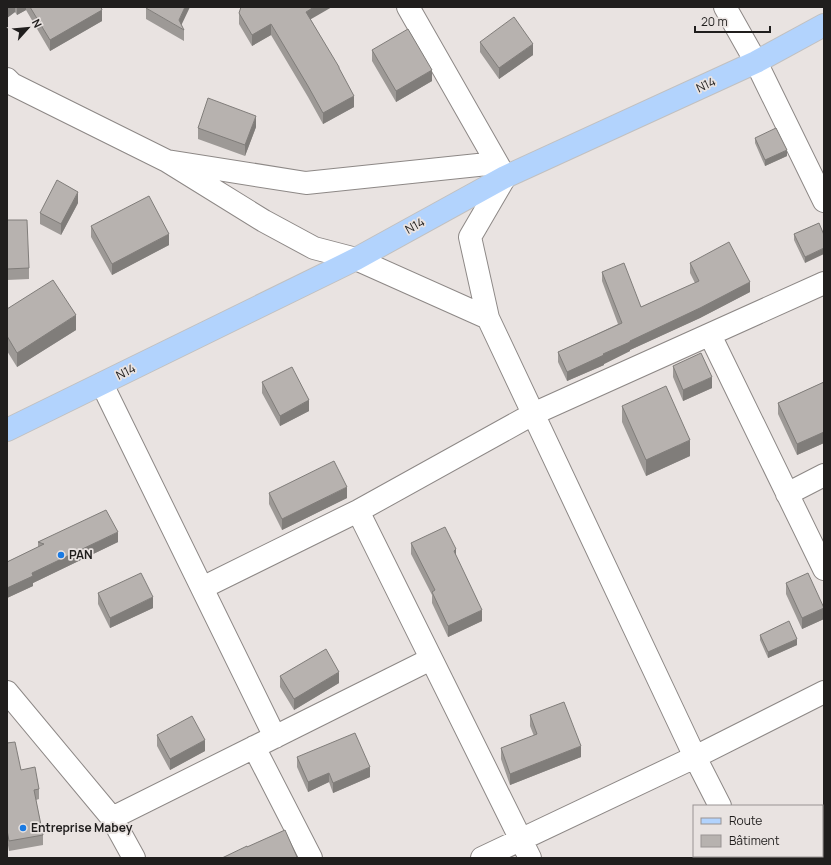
<svg xmlns="http://www.w3.org/2000/svg" width="831" height="865" font-family="Manrope,sans-serif">
	<style>
		.lines { fill: none; stroke-linecap: round; stroke-linejoin: round }
		.street-casing { stroke: #8d8886; stroke-width: 24 }
		.primary-casing { stroke: #c1c0c0; stroke-width: 24 }
		.street { stroke: #fff; stroke-width: 22 }
		.primary { stroke: #b2d3fd; stroke-width: 22 }
		.wall { fill: #9d9996 }
		.shaded-wall { fill: #807d7a }
		.building { fill: #b7b2af; stroke: #807d7a }
		.poi-dot { fill: #197ae3; stroke: #e9e3e1; stroke-width: 1.5 }
		.labels { text-anchor: middle; stroke-width: 3.5; stroke-linejoin: round; paint-order: stroke }
		.street-label { font-size: 12px; fill: #201e1d; stroke: #e9e3e1 }
		.poi-label { font-size: 12px; font-weight: bold; fill: #201e1d; stroke: #e9e3e1; text-anchor: start }
	</style>
	<rect width="100%" height="100%" fill="#e9e3e1"/>
	<g class="lines">
		<g class="street-casing">
			<path id="street" d="M408 7 505 177 470 237 488 318
				M725 7 756 62 824 201
				M7 79 12 84 167 161 306 183 497 163
				M167 161 264 221 314 248 356 259 488 318 695 757 720 806
				M710 335 824 569
				M102 384 275 737
				M787 494 824 475
				M358 511 530 858
				M202 588 358 511 533 414 824 283
				M7 692 112 818 134 858
				M254 747 311 858
				M112 818 431 659
				M746 856 747 858
				M482 858 695 757 824 692"/>
		</g>
		<g class="primary-casing">
			<path id="primary" d="M7 430 356 259 505 177 756 62 824 25"/>
		</g>
		<use href="#street" class="street"/>
		<use href="#primary" class="primary"/>
	</g>
	<path class="wall" d="M7 7H101L102 21 50 51 26 10 17 15 15 12 7 18Z
		M146 8 184 30V41L146 19Z
		M239 13 311 20 339 69 354 107 323 124 308 97 271 35 252 46 239 24Z
		M480 42 533 55 499 79 480 52Z
		M372 50 432 81 396 102 372 61Z
		M256 127 245 156 198 139V128Z
		M755 138 787 156 765 166 755 143Z
		M78 203 61 235 40 224V213Z
		M7 220 29 268V279L7 280Z
		M819 223 805 263 794 240V234Z
		M91 226 169 245 112 275 91 237Z
		M690 263 750 292 700 318 630 350V351L604 364V365L567 381 558 362V352L618 324 602 281V272L641 307 695 283 690 273Z
		M7 309 76 330 17 367 7 351Z
		M673 366 712 388 683 401 673 377Z
		M262 382 309 411 280 426 262 393Z
		M824 382V443L797 455 778 414V403Z
		M622 406 690 456 646 476 622 422Z
		M269 493 347 498 282 530 269 504Z
		M38 542H118L33 583V586L7 598V562L38 547Z
		M411 543 456 556 482 621 448 637 432 603V595L411 554Z
		M786 583 824 608V619L802 629 786 594Z
		M98 593 153 608 110 628 98 604Z
		M760 635 797 645 768 658 760 640Z
		M280 676 339 683 294 710 280 687Z
		M530 715 581 757 510 785 501 759V748L534 736 530 726Z
		M157 735 205 751 170 770 157 746Z
		M7 743 21 770 39 789V799L36 800 43 835V845L9 851 7 840Z
		M297 757 370 777 333 793 329 782 308 792 297 767Z"/>
	<path class="shaded-wall" d="M7 7H15V12L7 18Z
		M17 7H26V10L17 15Z
		M185 7H190L180 28 179 20Z
		M314 7H332L306 22V12Z
		M102 10V21L50 51V40Z
		M271 24V35L252 46V35Z
		M533 44V55L499 79V68Z
		M432 70V81L396 102V91Z
		M354 96V107L323 124V113Z
		M256 116V127L245 156V145Z
		M787 150V156L765 166V160Z
		M78 192V203L61 235V224Z
		M169 234V245L112 275V264Z
		M824 248V254L805 263V257Z
		M750 282V292L700 318 630 350V351L604 364V365L567 381V372Z
		M76 315V330L17 367V353Z
		M712 377V388L683 401V390Z
		M309 400V411L280 426V416Z
		M824 432V443L797 455V444Z
		M690 440V456L646 476V460Z
		M347 487V498L282 530V519Z
		M118 532V542L33 583V586L7 598V588L32 573Z
		M456 549V560L454 551Z
		M153 597V608L110 628V618Z
		M824 608V619L802 629V618Z
		M482 610V621L448 637V626Z
		M797 639V645L768 658V652Z
		M339 672V683L294 710V699Z
		M205 740V751L170 770V759Z
		M581 746V757L510 785V774Z
		M370 767V777L333 793V783Z
		M329 773V782L308 792V782Z"/>
	<path class="building" d="M30 7H101L102 10 50 40Z
		M147 7H185L179 20 184 30 146 8Z
		M241 7H314L306 12 339 67V68L354 96 323 113 308 86 271 24 252 35 239 13Z
		M514 17 533 44 499 68 480 42Z
		M408 29 432 70 396 91 372 50Z
		M208 98 256 116 245 145 198 128Z
		M776 128 787 150 765 160 755 138Z
		M57 180 78 192 61 224 40 213Z
		M149 196 169 234 112 264 91 226Z
		M7 220H27L29 268 7 269Z
		M819 223 824 235V248L805 257 794 234Z
		M729 242 750 282 700 308 630 341V342L603 354 604 355 567 372 558 352 622 323 602 272 624 263 641 307 699 281 690 263Z
		M53 280 76 315 17 353 7 336V309Z
		M701 353 712 377 683 390 673 366Z
		M292 367 309 400 280 416 262 382Z
		M824 382V432L797 444 778 403Z
		M666 386 690 440 646 460 622 406Z
		M334 461 347 487 282 519 269 493Z
		M106 510 118 532 32 573 33 576 7 588V562L44 544 38 542Z
		M445 527 456 549 454 551 482 610 448 626 432 592 435 590 411 543Z
		M141 573 153 597 110 618 98 593Z
		M808 573 824 608 802 618 786 583Z
		M789 621 797 639 768 652 760 635Z
		M326 649 339 672 294 699 280 676Z
		M564 702 581 746 510 774 501 748 537 734 530 715Z
		M192 716 205 740 170 759 157 735Z
		M355 733 370 767 333 783 329 773 308 782 297 757Z
		M15 742 21 770 35 767 39 789 34 790 43 835 9 841 7 830V743Z
		M285 830 297 857 295 858H222L247 846V847Z"/>
	<g class="poi-dot">
		<circle cx="61" cy="555" r="4"/>
		<circle cx="23" cy="828" r="4"/>
	</g>
	<g class="labels">
		<g class="street-label">
			<text transform="translate(706 85) rotate(-25)" y="4">N14</text>
			<text transform="translate(415 226) rotate(-29)" y="4">N14</text>
			<text transform="translate(126 372) rotate(-26)" y="4">N14</text>
		</g>
		<g class="poi-label">
			<text x="69" y="559">PAN</text>
			<text x="31" y="832">Entreprise Mabey</text>
		</g>
	</g>
	<rect width="831" height="865" fill="none" stroke="#201e1d" stroke-width="16"/>
	<rect x="693" y="805" width="130" height="52" fill="#e9e3e1" stroke="#999493"/>
	<rect x="701" y="818" width="20" height="6" fill="#b2d3fd" stroke="#999493"/>
	<text x="729" y="825" font-size="12" fill="#201e1d">Route</text>
	<rect x="701" y="835" width="20" height="12" fill="#b7b2af" stroke="#999493"/>
	<text x="729" y="845" font-size="12" fill="#201e1d">Bâtiment</text>
	<g transform="translate(28 28) rotate(63)" stroke="#e9e3e1" stroke-width="3" paint-order="stroke">
	<path d="M0-3L7 15L0 10L-7 15Z" fill="#201e1d"/>
	<text y="-6" font-size="11" font-weight="bold" text-anchor="middle" fill="#201e1d">N</text>
	</g>
	<path d="M695 26v6h75v-6" fill="none" stroke="#201e1d" stroke-width="2"/>
	<text x="701" y="26" font-size="12" fill="#201e1d" stroke="#e9e3e1" stroke-width="3" paint-order="stroke">20 m</text>
</svg>
